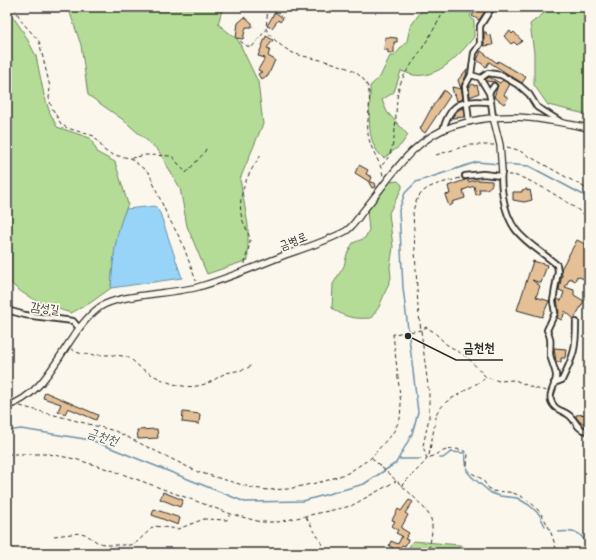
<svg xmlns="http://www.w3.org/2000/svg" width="596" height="560" font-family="'Balsamiq Sans','Poor Story',sans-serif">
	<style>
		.green { fill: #b4dc97; stroke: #708461 }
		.water { fill: #98d4f8; stroke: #6c90a6 }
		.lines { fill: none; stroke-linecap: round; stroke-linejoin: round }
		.stream { stroke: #6c90a6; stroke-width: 1.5 }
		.building { fill: #e5c096; stroke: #2b2b2b }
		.minor-casing { stroke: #2b2b2b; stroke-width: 8 }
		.tertiary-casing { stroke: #2b2b2b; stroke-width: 8 }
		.path { stroke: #2b2b2b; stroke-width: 1; stroke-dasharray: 4 3; stroke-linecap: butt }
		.minor { stroke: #fbf7ec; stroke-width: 4.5 }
		.tertiary { stroke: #fbf7ec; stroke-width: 5.5 }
		.labels { text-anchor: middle; stroke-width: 3.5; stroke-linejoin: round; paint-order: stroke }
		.street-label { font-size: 12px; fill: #2b2b2b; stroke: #fbf7ec }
		.water-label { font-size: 13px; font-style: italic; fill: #46555e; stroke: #fbf7ec }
		.leader { fill: none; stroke: #2b2b2b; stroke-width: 1.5 }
		.callout-dot { fill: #2b2b2b; stroke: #fbf7ec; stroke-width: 1.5 }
		.callout-label { font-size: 13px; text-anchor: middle; font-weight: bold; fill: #2b2b2b; stroke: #fbf7ec; stroke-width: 3.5; stroke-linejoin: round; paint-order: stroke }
	</style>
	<rect width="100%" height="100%" fill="#fbf7ec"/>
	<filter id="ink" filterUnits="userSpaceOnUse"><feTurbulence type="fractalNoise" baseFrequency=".025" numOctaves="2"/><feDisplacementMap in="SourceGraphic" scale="8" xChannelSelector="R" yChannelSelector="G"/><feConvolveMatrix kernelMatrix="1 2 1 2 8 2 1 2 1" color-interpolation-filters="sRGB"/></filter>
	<g filter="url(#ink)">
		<path class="green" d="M68 7H223L218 24 238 40 258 82 263 124 240 179 248 225V260L207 274 187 226 180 188 158 150 122 119 88 95 81 45Z
			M424 7H476L470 16 474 21V37C460 54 439 79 413 75 409 74 405 72 401 71L394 92 382 100 387 112 408 135 401 145 384 158C363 143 371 108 370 86L380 77 390 56H394L407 41 410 27Z
			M552 7H589V115L548 105 534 85V53L530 24Z
			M7 8 24 33 36 56 44 95 50 113 57 127 90 138 98 153 115 162 128 204C116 230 113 259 111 288L90 303 71 313C48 306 23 298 7 279Z
			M398 181 402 185V188L389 213 393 247 390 267 391 278 379 307 371 318C355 319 345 318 332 308L333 284 344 266 347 254 353 243 365 238 369 230 367 210 388 182Z
			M413 541 460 545 471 553H405Z"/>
		<path class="water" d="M155 206 160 213 182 278 111 288C113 261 115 233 126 209Z"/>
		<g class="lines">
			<path class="stream" d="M503 164 529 166 589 198
				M7 431 21 429 91 440 245 502 303 501 364 484 396 463 412 434 418 412 403 288 399 210 405 193 416 182 477 162 499 164
				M440 458H443L451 452 465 453 467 471 472 477 491 493 500 496 517 498 529 505 539 514 545 526
				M399 459H421
				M558 532C578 530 584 533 589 553"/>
		</g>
		<path class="building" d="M478 7H488L479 20 472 16Z
			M275 12 283 18 280 22 278 20 272 28 267 26Z
			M245 17 252 23V27H246L243 39 236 38 238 23Z
			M510 31 512 34 514 32 522 41 517 45 514 42 511 44 504 36Z
			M484 32H486L487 36 491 35 493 45 484 46Z
			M266 36 273 40 267 48 270 49 268 56 275 60 268 76 261 79 258 74 262 72 258 70 265 58 258 56Z
			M385 37 397 38V42H394V53H388V50H384Z
			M481 51 497 63 498 61 526 77 522 83 489 62 486 67 477 60Z
			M467 69 466 76 461 86 463 99 457 101 455 94 454 96 452 87 461 89 458 80Z
			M489 77 500 83 503 80 510 84 504 95 508 98 504 104 494 97 498 85 495 82 486 81 485 80Z
			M473 84 474 86 477 85 479 93 470 97 469 87Z
			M444 90 450 96 425 133 420 129 431 109Z
			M464 107V117L452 118 457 111Z
			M359 165 368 170 366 174 372 177 370 182 375 183 376 187 372 188 368 181 355 173Z
			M468 179V182L476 180 492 181V185L487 189H479L480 193 476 195 474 186 463 190 465 198 452 202 453 204 449 206 445 195 450 194 448 186Z
			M527 189V191L530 190 532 200 524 202 513 200V192H522V190Z
			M577 240 589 246 587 250 589 251V269L584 279 577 276 575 281 570 278 565 287 574 290V295L584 301 574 319 565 311 562 320 557 318 559 313 557 298 561 301 564 292 559 290 562 275 561 269Z
			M533 261 547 265 541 283 532 280 540 286 536 297 549 301 542 317 517 310Z
			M554 348 566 349 565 358H561V362H556Z
			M45 392 98 415 96 420 68 408 65 414 58 411 61 404 43 398Z
			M183 412 200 414 199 424 182 422Z
			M589 414V423H581L576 417V415Z
			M157 429 158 438 138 439 137 430Z
			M163 492 183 500 180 507 160 499Z
			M409 500 413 502 405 513 408 515 401 528 409 533 405 539 408 540 405 546 402 545 395 552 391 550 393 548 389 546 391 541 398 544 402 536 396 533 398 530 392 526 395 521 392 520 398 509 401 511Z
			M154 509 180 518 178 525 152 515Z"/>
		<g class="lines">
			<g class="minor-casing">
				<path id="minor" d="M471 75 481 78 488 73 501 75 520 86 529 94 537 107 561 122
					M480 78 489 93
					M491 102 489 93 494 86
					M469 122 465 86 471 75 474 53 480 44V26L492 7
					M443 130C451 101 463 100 491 102L493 117
					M502 172C500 180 502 189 503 197 510 237 529 241 557 265L558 271 553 301 555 313 547 330C552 339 550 344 550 354 551 361 555 368 556 375 557 386 544 396 555 407 559 411 567 412 571 417 577 423 578 431 589 431
					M465 176 483 174 501 176
					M7 310 25 315 73 321 79 328
					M554 383 562 380C574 355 576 349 576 322"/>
			</g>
			<g class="tertiary-casing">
				<path id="tertiary" d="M493 117 500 145 502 172
					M7 406C51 394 65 332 100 307 119 294 172 294 198 287 227 279 257 266 285 255 305 248 327 241 346 231 353 227 359 216 364 210 391 178 410 140 453 126 502 110 540 118 589 128"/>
			</g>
			<path class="path" d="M14 7 22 22 39 41 50 87 49 99 52 108 61 124 67 128 94 136 105 151 113 155 130 158 149 173 167 215 182 242 196 281
				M268 7 266 29C272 39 283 48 293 53 315 61 356 62 367 85 373 99 366 119 368 134 370 150 381 161 383 176
				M240 41 247 46 252 47 266 30
				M507 147 518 150 589 190
				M436 155 469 145H494
				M131 158 146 155 172 156 186 173 204 153 207 147
				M382 165C399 150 394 114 398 92 401 76 411 66 420 52 429 37 438 23 446 7
				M508 175C525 173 574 206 589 218
				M460 178C437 185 418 184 413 212L418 307 429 394V418L423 446 427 459C440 452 453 444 468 453L467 467 470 472 482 479 491 491C498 492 507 491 513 493 540 502 551 527 557 553
				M245 264C245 256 250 248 250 240 249 231 242 223 241 214 238 192 249 171 262 154
				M71 349C83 359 110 352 127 357 134 360 138 367 144 370 164 382 187 393 210 382 215 380 219 376 224 374 233 370 244 372 252 365
				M20 406 115 431 198 472 253 488 268 490 288 489 325 481 348 473 371 458 394 431 400 419 401 404 393 334 422 330 426 327 434 332 446 344 467 357 486 377 499 381 515 380 533 388 547 391
				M7 454H49L75 459 114 471 231 514 261 522H278L351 506 396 481
				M372 458C385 472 426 504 431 519 434 529 430 543 428 553
				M401 486 425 462 429 455 437 412 446 402 486 378
				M7 509V510
				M306 517 321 542 324 553
				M54 536 80 533 85 534 97 542 107 545H130L137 542 154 526 178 529 204 519 227 520 230 515"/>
			<use href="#minor" class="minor"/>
			<use href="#tertiary" class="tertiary"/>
		</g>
	</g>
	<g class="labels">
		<g class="street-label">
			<text transform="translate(293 241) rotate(-21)" y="4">금병로</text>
			<text transform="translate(45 308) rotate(7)" y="4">감성길</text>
		</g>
		<g class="water-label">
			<text transform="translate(103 436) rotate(18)" y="5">금천천</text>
		</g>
	</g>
	<path class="leader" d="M408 336L456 360H503"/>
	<circle class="callout-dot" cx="408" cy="336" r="4"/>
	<g class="callout-label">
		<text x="479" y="352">금천천</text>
	</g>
	<rect width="596" height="560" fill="none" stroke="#fbf7ec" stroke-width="24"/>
	<rect x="12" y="12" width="572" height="536" fill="none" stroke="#2b2b2b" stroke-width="1.5" filter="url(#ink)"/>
</svg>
